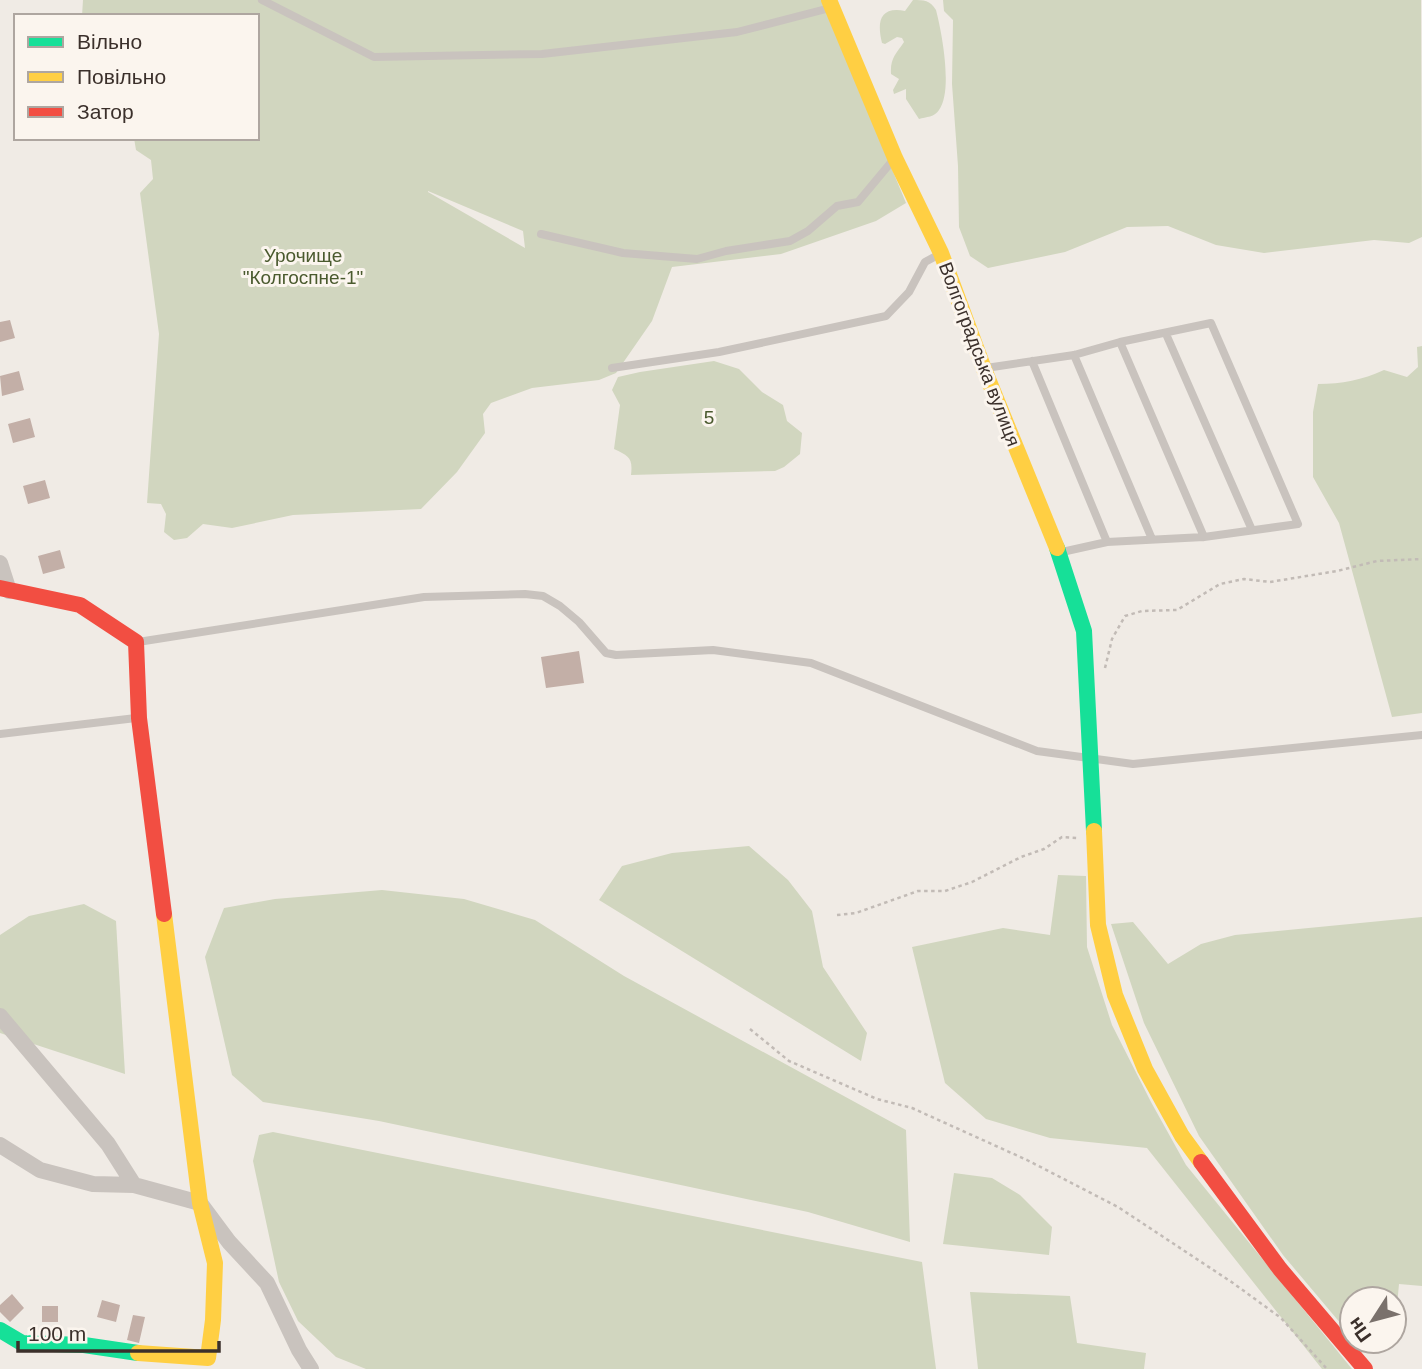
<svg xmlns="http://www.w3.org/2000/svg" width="1422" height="1369" font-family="Helvetica,sans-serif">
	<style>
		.green { fill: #d1d6bf; fill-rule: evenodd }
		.building { fill: #c3afa7 }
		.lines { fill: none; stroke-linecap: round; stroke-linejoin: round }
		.path { stroke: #c2bbb6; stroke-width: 2.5; stroke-dasharray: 3.5 3.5; stroke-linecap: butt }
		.lane { stroke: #c9c3be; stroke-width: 8 }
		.street { stroke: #c9c3be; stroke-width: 16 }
		.fast { stroke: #16e098; stroke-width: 16 }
		.slow { stroke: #ffcf43; stroke-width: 16 }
		.jam { stroke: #f24e42; stroke-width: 16 }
		.labels { text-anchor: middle; stroke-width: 6; stroke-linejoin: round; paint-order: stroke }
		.park-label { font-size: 19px; fill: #4a5a2e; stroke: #fbf5ee }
		.street-label { font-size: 19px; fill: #3b302b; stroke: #fbf5ee }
	</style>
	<rect width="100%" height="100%" fill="#f0ebe5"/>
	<path class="green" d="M83 0H822L906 203 876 221 781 254 672 267 652 321 616 373 599 380 532 388 491 403 483 414 485 433 457 472 421 509 293 515 232 528 203 524 187 538 174 540 164 532 166 514 161 504 147 503 159 334 140 193 153 179 151 160 136 150 134 138H257V16H82ZM428 191 523 231 525 248 428 192Z
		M913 0C924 0 930 0 936 10 942 33 953 91 939 110 935 117 926 117 919 119L906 99V89L894 94 893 90 899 79 891 74C890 58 896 54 904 42L902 38 897 37 885 44 882 43C877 23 879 6 905 11Z
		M943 0H1421L1422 237 1409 243 1374 240 1264 253 1216 245 1168 226 1127 227 1065 252 988 268 970 256 959 227 958 166 952 84 953 20 944 11Z
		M1422 346V713L1392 717 1339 523 1313 477V412L1318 384C1342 384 1362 380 1384 370L1407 377 1418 367 1417 347Z
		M714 361 739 369 762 392 783 405 787 421 802 433 800 454 784 467 775 471 631 475C633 458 629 456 614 449L620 405 612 390 618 377 640 372Z
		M749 846 788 880 812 911 823 967 867 1033 861 1061 599 900 622 866 672 853Z
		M1058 875 1086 876 1087 947 1112 1025 1151 1102 1186 1165 1352 1369H1322L1147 1148 1050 1138 986 1119 945 1083 912 947 1003 928 1050 935Z
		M382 890 464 899 535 920 624 976 906 1130 910 1242 808 1212 379 1121 263 1102 232 1075 205 957 224 908 275 899Z
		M84 904 116 921 125 1074 0 1033V935L29 916Z
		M1422 917V1286L1399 1284 1394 1338V1299H1352V1337L1283 1255 1199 1136 1144 1023 1111 924 1133 922 1168 964 1201 944 1235 935Z
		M273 1132 922 1262 936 1369H366L336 1357 298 1321 279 1282 253 1161 259 1135Z
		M954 1173 992 1178 1020 1195 1052 1227 1049 1255 943 1244Z
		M970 1292 1070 1296 1077 1343 1146 1353 1144 1369H978Z"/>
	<path class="building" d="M10 320 15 338 0 342V322Z
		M19 371 24 390 2 396 0 376Z
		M30 418 35 437 13 443 8 424Z
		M45 480 50 498 28 504 23 486Z
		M60 550 65 568 43 574 38 556Z
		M579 651 584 683 546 688 541 657Z
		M12 1294 24 1308 10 1322 0 1312V1305Z
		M102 1300 120 1305 116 1322 97 1317Z
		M42 1306H58V1322H42Z
		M133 1315 145 1317 139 1343 127 1340Z"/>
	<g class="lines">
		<path class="path" d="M1105 668 1112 639 1125 616 1142 611 1177 610 1220 584 1244 579 1270 582 1337 571 1377 561 1422 559
			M837 915 856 913 918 891H945L972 882 1021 857 1044 849 1062 837 1078 838
			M750 1029 789 1061 877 1099 912 1108 1027 1160 1118 1207 1233 1283 1281 1318 1327 1369"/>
		<path class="lane" d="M262 0 374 57 542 54 737 32 830 8
			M541 234 623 253 697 259 726 251 790 241 808 231 837 206 858 202 893 160
			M1166 334 1252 530
			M1120 342 1204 537
			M1074 355 1152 539
			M1032 361 1107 542
			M612 368 719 352 886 316 909 292 925 262 938 255
			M986 368 1074 355 1120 342 1211 323 1298 524 1204 537 1107 542 1062 552
			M138 642 424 597 525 594 543 596 560 606 579 622 606 653 616 655 713 650 811 663 1037 751 1133 764 1422 735
			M0 734 136 718"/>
		<path class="street" d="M0 563 9 591
			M0 1016 108 1144 134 1185
			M0 1145 40 1170 93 1184 134 1185 200 1203 229 1242 267 1283 299 1350 311 1369"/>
		<path class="fast" d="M1057 548 1084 631 1094 831
			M0 1330 22 1343 84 1345 138 1353"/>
		<path class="slow" d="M829 0 895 158 941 253 984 369 1057 548
			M1094 831 1098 925 1115 995 1145 1069 1182 1136 1201 1162
			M138 1353 208 1358 213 1320 215 1263 200 1203 164 914"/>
		<path class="jam" d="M0 588 80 605 136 642 139 718 164 914
			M1201 1162 1280 1269 1365 1369"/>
	</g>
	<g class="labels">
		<g class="park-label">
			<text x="303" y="262">Урочище<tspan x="303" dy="22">"Колгоспне-1"</tspan></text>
			<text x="709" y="424">5</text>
		</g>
		<g class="street-label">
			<text transform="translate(980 354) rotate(69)" y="7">Волгоградська вулиця</text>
		</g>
	</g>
	<rect x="14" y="14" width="245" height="126" fill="#fbf5ee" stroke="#aea6a0" stroke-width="2"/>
	<rect x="28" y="37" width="35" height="10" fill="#16e098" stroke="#aea6a0" stroke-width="2"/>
	<text x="77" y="49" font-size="21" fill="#3b302b">Вільно</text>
	<rect x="28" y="72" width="35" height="10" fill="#ffcf43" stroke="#aea6a0" stroke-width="2"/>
	<text x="77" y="84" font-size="21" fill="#3b302b">Повільно</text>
	<rect x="28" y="107" width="35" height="10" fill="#f24e42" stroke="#aea6a0" stroke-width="2"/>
	<text x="77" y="119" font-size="21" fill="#3b302b">Затор</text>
	<g transform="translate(1373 1320) rotate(234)"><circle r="33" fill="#fbf5ee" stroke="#aea6a0" stroke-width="2"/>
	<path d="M0-5L12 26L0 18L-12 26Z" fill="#7a716c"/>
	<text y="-10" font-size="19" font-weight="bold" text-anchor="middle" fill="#3b302b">Пн</text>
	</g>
	<path d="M18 1341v10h201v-10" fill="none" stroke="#3b302b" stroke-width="3.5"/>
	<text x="28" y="1341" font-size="21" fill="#3b302b" stroke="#fbf5ee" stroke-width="5" paint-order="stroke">100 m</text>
</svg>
